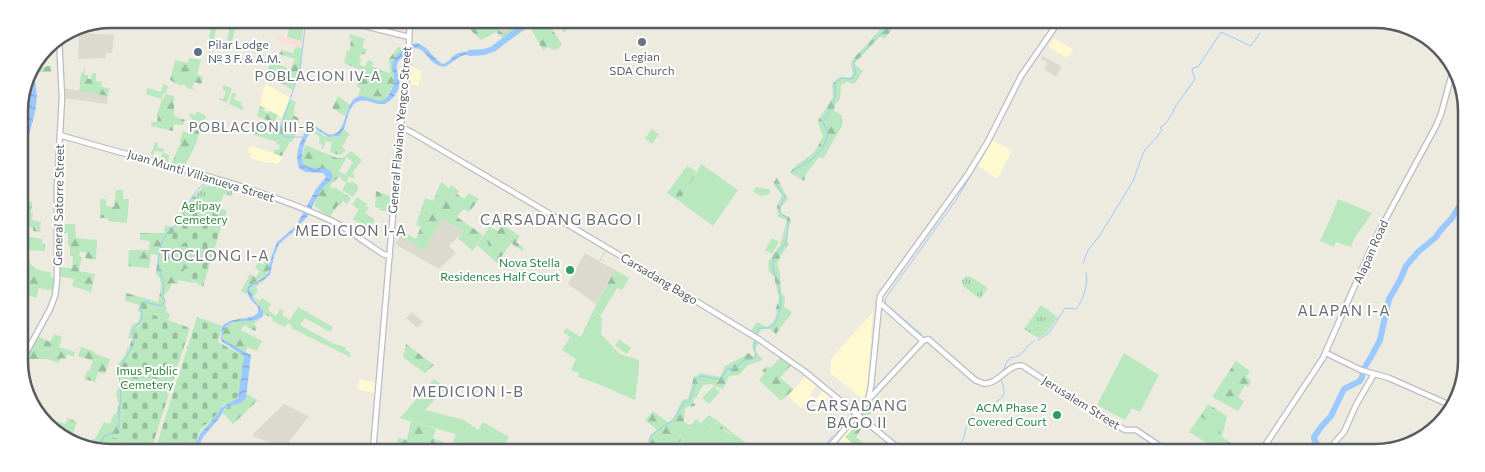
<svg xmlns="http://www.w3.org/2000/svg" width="1485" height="472" font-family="Commissioner,sans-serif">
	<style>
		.commercial { fill: #fff9d1 }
		.education { fill: #dcdace }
		.medical { fill: #fddfd8 }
		.grass { fill: #b9e7be }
		.forest { fill: url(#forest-firs) }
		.cemetery { fill: url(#cemetery-stones) }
		.park { fill: url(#park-tufts) }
		.water { fill: url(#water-waves) }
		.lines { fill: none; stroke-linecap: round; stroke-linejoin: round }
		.stream { stroke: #9cc9ff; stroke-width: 1 }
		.river { stroke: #9cc9ff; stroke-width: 6 }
		.secondary-casing { stroke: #babdc4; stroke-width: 7 }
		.secondary { stroke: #fff; stroke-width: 4.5 }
		.worship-dot { fill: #6b7280; stroke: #fff; stroke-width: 2 }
		.service-dot { fill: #5c6f8a; stroke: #fff; stroke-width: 2 }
		.leisure-dot { fill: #2e9e5b; stroke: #fff; stroke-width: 2 }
		.labels { text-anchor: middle; stroke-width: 4; stroke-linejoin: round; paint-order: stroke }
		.service-label { font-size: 12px; fill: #4e5e75; stroke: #fff; text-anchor: start }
		.worship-label { font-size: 12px; fill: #5b616d; stroke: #fff }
		.street-label { font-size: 12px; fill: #585b61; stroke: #fff }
		.park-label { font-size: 12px; fill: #2e833b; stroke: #fff }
		.leisure-label { font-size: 12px; fill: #27864d; stroke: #fff; text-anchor: end }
		.neighbourhood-label { font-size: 14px; letter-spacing: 1px; fill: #696d74; stroke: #fff }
		.quarter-label { font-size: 15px; letter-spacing: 1px; fill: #696d74; stroke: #fff }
		.rim { fill: none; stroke: #585b61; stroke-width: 2.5 }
	</style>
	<defs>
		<pattern id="forest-firs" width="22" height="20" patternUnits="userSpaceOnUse" patternTransform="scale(1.25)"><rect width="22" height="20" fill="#b9e7be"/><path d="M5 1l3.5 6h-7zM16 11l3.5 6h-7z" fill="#99be9e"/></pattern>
		<pattern id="cemetery-stones" width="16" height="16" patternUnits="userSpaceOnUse" patternTransform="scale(1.25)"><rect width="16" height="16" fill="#b9e7be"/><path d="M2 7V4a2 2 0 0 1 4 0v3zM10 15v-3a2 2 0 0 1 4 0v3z" fill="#99be9e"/></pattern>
		<pattern id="park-tufts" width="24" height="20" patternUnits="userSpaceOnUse" patternTransform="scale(1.25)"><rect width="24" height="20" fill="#b9e7be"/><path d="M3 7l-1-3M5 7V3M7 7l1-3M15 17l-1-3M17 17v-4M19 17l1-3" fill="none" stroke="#99be9e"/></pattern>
		<pattern id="water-waves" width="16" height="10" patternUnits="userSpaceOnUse" patternTransform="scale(1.25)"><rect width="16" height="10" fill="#9cc9ff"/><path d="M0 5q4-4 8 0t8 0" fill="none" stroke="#82a6d2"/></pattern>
	</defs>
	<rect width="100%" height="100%" fill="#edebdf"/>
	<path class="commercial" d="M1054 38 1073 50 1067 58 1049 47Z
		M412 67 422 71 418 86 410 84Z
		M265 84 291 98 282 118 260 105Z
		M993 140 1012 151 997 179 978 166Z
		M250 146 283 156 278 164 267 162V163L250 158 251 154 248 153Z
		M873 312 868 379 866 397 864 400 830 373 831 359Z
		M806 376 817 385 810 394 816 399 824 390 831 395 821 405 811 397 801 408 788 396Z
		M360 379 377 383 376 394 357 389Z
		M849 426 852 430 846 437 857 448 853 452H831L841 441 838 438Z"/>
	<path class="education" d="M485 20H502L511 26 504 35Z
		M79 33 114 35 112 53H106V58L78 59Z
		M1043 56 1062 67 1056 77 1044 69 1047 63 1041 59Z
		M64 88 108 96 107 104 64 98Z
		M442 218 463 232 449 246 456 253 439 269 395 244 401 235 424 251Z
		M606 249 607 250 600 262 615 270 596 304 568 284 585 253 599 261Z
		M412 312 423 322 417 328 406 318Z
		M284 404 309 416 284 448 253 436V434Z"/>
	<path class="medical" d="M396 19 408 21 407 33 404 34 394 31Z
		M278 35 302 41V48L276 41Z"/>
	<path class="grass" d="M212 21 217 22 214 40 209 38Z
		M163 84 168 86 166 94 163 93 162 99 146 94 147 88 161 92Z
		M223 85 232 88 227 103 218 99 219 98 223 99 226 92 223 90Z
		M232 93 236 94 234 100 242 102 241 105 244 107 242 110 229 104Z
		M651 129 659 134 652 144 645 139Z
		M314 130 327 137 323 149 321 148 322 144 319 143 320 139 319 138V136L313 133 312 134H310Z
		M155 142 158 143 157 147 164 149 163 152 169 155 168 163 153 159V156L160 159 163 152 154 151 153 155 151 154Z
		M351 151 362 160 353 172 355 179 345 175 353 162 345 156Z
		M701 164 738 190 713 226 679 201C683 194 689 187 693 180 696 174 698 170 701 164Z
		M351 181 358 185V189L353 197 342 190 347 182 350 183Z
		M756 187 769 189 771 192 769 194 761 196 753 191Z
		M357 197 367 204 366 206 369 208 365 213 352 205Z
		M123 199H129L127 223 116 222Z
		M1338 199 1372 213C1365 225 1355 234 1351 247L1336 242 1334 247 1320 241 1331 217Z
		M490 226 492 228 490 236 487 241 490 250 488 255 477 245Z
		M772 238 779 242 772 254 765 250Z
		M165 306 167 308 166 312 170 314 168 320 145 312 147 308 150 307 157 309Z
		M298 307 333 327 330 332 305 318 300 325 334 344 346 347 345 350 350 352V357L291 328 292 326 288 323Z
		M595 307 596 311 602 318 601 334 620 354 639 360V368L635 400C616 392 598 383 578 377L579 373 571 370 576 359 562 350 570 337 563 332 566 328 581 337Z
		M619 339 631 348 627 354 615 346Z
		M1124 353 1159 375 1140 412 1132 408 1125 420 1097 405Z
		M434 379 446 388 425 410 464 420 478 430 483 422 509 437 501 451H470L453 441 456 435 452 433 400 418Z
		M714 386 720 392 709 404 702 398Z
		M238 397 237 400 223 406 215 417 205 427 198 438 205 424C213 421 218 411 221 403Z
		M709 415 718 421 711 428 710 430 720 429 730 434H734L758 452 710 451 699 449 697 451H677V450L673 445 680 441V437L677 432 679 430 687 434 693 427 692 424 696 419 701 423Z
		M1200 416 1219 428C1219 438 1217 441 1208 444L1189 432Z"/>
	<path class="forest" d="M287 19H296L294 20 293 23 297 24 298 22 302 23 303 19H304L302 41 287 37 290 24 286 23Z
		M439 20H485L504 34 510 26 502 20H546L562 44 559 48 554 50 549 47 543 50 530 27 507 42 496 32 481 40 462 22 456 29Z
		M556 20H574L564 33Z
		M888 21H899L885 38 879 37 854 64 863 71 854 84 847 82 841 85 840 99 835 105 834 110 842 116V127C834 137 830 148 823 159L819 157 806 174 804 181 790 173C797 162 803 162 812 154 817 149 820 142 823 136L818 123 819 119 833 97 832 85C837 77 840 76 849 78L853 74 851 67 852 60Z
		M350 34 365 39 362 48 367 49 365 54 363 53 362 55H360L359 58 361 59 360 65 365 67 368 60 373 62 372 66 377 69 375 74 378 75 380 70 390 73 389 59 398 47H400L403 50 399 53 393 71 395 77 392 88 384 100C374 104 367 94 357 98L361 89 356 86 363 71 344 63 347 50 349 51 351 45 350 44 352 39 349 38Z
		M295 47 302 48 301 64 293 90 267 75 271 60 290 70 295 59 279 54 281 50 293 53Z
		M189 58 201 60 197 75 203 77 201 84 194 82 192 88 195 89 194 90 186 87V86L183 84 181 86 170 80 175 60 188 63Z
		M38 62 40 67 51 66V72H42L34 74V73Z
		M84 69H85V75H88V79L92 78V73H96V81L102 82 101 87 109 88 108 96 79 91 81 73H83Z
		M166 94 174 96V116L185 120 183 125 174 124 173 131 151 126 152 122H157L158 116 157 115 162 99H163Z
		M338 96 350 105 345 116 332 108Z
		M290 100 296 102 293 111 295 112 293 115 299 118 298 121 294 119 291 120 289 125 293 127 294 125 297 126 295 130 297 131 292 142H290L282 156 274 154 275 149 279 150 280 146 276 144 277 142 252 134 255 122 278 129 283 119 282 118Z
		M260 105 265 108 263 110 268 113 270 111 278 115 273 124 267 120 257 116Z
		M197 111 206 116 202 129H200L196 144 184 167 171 164 181 142 180 141 183 131 190 134 193 124 197 126 198 122 192 120V118L189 116 190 113 195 115Z
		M344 129 350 135 345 140 346 142 342 146 346 151C340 156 338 155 330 152L332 143 326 141 327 136C335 139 341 136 344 129Z
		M305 145 337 158H341L345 156 347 157 339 171 349 177 346 183 341 179V178L339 177 332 183 330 188 332 189 334 187 351 198 347 204 343 201 340 206 338 205 330 217 314 206 321 190 330 181 333 174 309 167 303 164 302 158Z
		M687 166 696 171 695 176 679 201 667 193Z
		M777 178 788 199 781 207V213L789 217 791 222 787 230 788 244 777 263 780 273 781 293 785 297 784 307 792 312 776 334 770 329H762L757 336 750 332 757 322 767 327 774 321 777 312 775 311 779 299 774 276 769 272 768 262 780 245 787 220 778 217 777 206 782 195 774 185V182Z
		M441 182 449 188 451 185 459 191 457 194 464 199 469 193 479 199 469 212 463 209 457 217 483 235 473 251 458 238 463 231 442 219 424 251 401 235 403 233H405L416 239 421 227 416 225 425 198 433 201Z
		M116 190H123V199L116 222 108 221V218H100V199H106V206L114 207Z
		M376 191 392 197 390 212 379 210 380 208 375 207Z
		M22 200 32 202 31 213H33L32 220 41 222 40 232 33 231V228L27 227 28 220 20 218V210Z
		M184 201 189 203 184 219 181 221 190 249 191 247 197 251 182 274 194 282 193 283 179 280 177 284 172 283 169 290 164 295 166 304 165 306 157 309 150 307 147 308 143 323 137 327 134 337 135 343 132 352 123 363 120 379 123 398 121 408 123 416 118 439 101 442 97 450H87L72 441 74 438 55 430 58 421 65 424 68 418 77 422 73 433C80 438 86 441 95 439L104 422 110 424 114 414H116L119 405 116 394 120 383 118 368 116 367 126 354 127 348H129L132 339 128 338 132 325 138 322 141 313 138 311 139 305 125 301 126 293 158 302 161 288 160 278 156 274 158 255 151 254 149 268 128 266 129 250H149L150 241 140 240V233H164L165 225 172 227C180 220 185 221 180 209Z
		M359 209 374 219 372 231 353 219Z
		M59 224H75L76 238 97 240 96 260 85 258 86 252H80L79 256 82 257 79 271 95 274 91 292 72 286 74 279 59 276V267L72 268 73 256H70V246L68 245V233H59Z
		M503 225 520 236 516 242 524 248 522 251 511 243 497 263 488 255 490 250 487 241 490 236 492 228 498 231Z
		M20 235 42 239V243L45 245V251L27 250C26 266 38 272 51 272V277L56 278 54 291 39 288 36 298 28 295V286L20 265Z
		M267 257 271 259 269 269 265 276 248 286 247 294 241 291 250 274 256 277 260 271 255 268 258 262 263 265Z
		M615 270 629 278 622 290 617 288 601 315 596 311 595 307Z
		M265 279 261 284 260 283 256 287 258 290 254 297 260 301 262 298 271 304 268 310 276 316 280 309 284 311 282 315 290 320 285 327 272 321 273 318 263 314V311L250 292C251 284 258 282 265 279Z
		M260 319 254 324 257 328 255 331 244 325 241 330 262 341 257 351 247 347 246 352C238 349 228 344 222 338 225 315 245 324 260 319Z
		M54 334 62 337 59 347 75 352 74 357 67 354 66 359 61 358 58 363 48 359H26L38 336 50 342Z
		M754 339 759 342 756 347V352L763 359 760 361 748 365 739 375 729 376 723 389 711 384 703 385 696 398H694L693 403 696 405 691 407 688 406 685 410 684 422 689 425 692 424 694 426 687 434 679 430 677 432 682 440 673 445 677 450V451H649L651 450C648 439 649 437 657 430L645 420 653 411 669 423 675 416 682 400 688 399 694 377 701 373 720 377 725 366 743 357 748 353 754 357 755 353 752 345Z
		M406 344 434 365 425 373 403 357Z
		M81 347 95 352V354L110 359 105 374 98 372 95 382 84 379 87 371H89L93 361 78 356Z
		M781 357 791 365 780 378 794 389 781 401 759 380 764 374 762 371 767 366 770 368Z
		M1236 361 1250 371 1246 377 1251 381 1248 387 1245 385 1238 397 1244 401 1238 411 1212 397Z
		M246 394 258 400 233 424 222 412 226 408 243 401Z
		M869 403 875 409 866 419 860 414Z
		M1208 404 1227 416 1222 437 1238 448V453H1222L1208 444C1217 441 1220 438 1218 428L1200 416Z
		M411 421 436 429 433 438 444 442 440 451H424L397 444 398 438 407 440Z
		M718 421 734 434C729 434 726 430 721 429 717 429 714 431 710 430Z
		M853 422 861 429 856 437 872 450 871 452H862L845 437 852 430 849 426Z"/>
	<path class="cemetery" d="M193 196 227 211 219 234 203 287 182 274 197 251 191 247 190 249 171 238C173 234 174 230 176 227 178 224 182 221 184 218 187 210 188 203 193 196Z
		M145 312 190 328 151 450H97L101 442 107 436 118 439 123 416 121 408 123 398 120 370 123 363 132 352 135 343 134 337 135 330 143 323Z
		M197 317 222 326 218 342 244 356 238 397 221 403C218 410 216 417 210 421 206 425 206 423 203 426 198 433 196 443 194 450H155Z"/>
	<path class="park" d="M231 20 237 21 232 42 227 40Z
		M221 182 234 186 231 196 224 194 219 207 194 197 204 185 213 187 214 183 219 185Z
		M967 276 971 277 988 288 980 299 963 286 962 280Z
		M1041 305 1058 317 1046 334 1038 338 1024 329Z"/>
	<path class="water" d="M416 43C428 45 433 59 443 64 449 62 451 57 456 54 462 51 470 52 477 51V55C473 55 468 54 465 55 455 56 450 69 440 66 429 63 426 49 415 48 379 69 410 73 395 95 381 115 371 95 357 102 345 109 349 127 339 136L329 137 315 129C305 134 300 154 303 164L309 167 328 169 332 173 333 178 321 190 307 217 293 232 279 244 274 256 270 275 265 279 254 284 250 289 253 298 263 311V316C250 328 226 311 222 338L225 341 251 355 246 398 241 403 225 408C222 413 220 418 216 422 209 431 199 438 199 450H194L195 444 201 433 215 417 221 408 238 398 244 356 221 341 222 326C236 315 248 322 258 313V307C252 301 245 295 248 286L261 279 268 273 272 255 277 242 296 226 316 189 326 177 323 173 305 172 299 168C294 155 300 142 306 130L314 126C319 128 323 132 328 134 345 139 345 107 354 99 365 91 373 104 384 100 389 95 394 87 394 79 395 75 392 72 392 67 392 55 406 46 416 43Z
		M33 75C43 104 30 124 25 152 21 171 24 191 20 210L19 127 23 119 27 103 26 90Z
		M20 265 28 286V312L20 331Z"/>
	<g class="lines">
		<path class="stream" d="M302 137H284L280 132V129L300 70 306 19
			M992 140 994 135
			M791 172 812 159 822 149 827 138 828 133 823 122C831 111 837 98 835 84L841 78 852 79C858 73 854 69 854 62L886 29 892 21
			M1083 263 1088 250 1100 235 1133 181 1144 151 1157 137 1162 130 1160 128 1167 122 1174 110H1173L1195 79 1192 71 1193 68 1198 67 1221 32 1251 46 1260 33
			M756 335 759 328H768L774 325C782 310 782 298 778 283 776 277 772 271 773 265 773 256 779 252 784 245 787 240 789 224 788 218L781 214 779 209 785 197 777 185V179
			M922 335 886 304 885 299 956 200 977 165
			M1038 340 1049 333 1065 308 1076 309C1083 301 1089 283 1086 273
			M1004 369C1009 352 1014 361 1022 353 1026 349 1029 344 1034 341
			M876 388 918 343
			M841 428 853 414
			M835 435 840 429
			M821 449 833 436
			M96 450 104 436 114 432 119 427V413L121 398 119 369 134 344 133 330 142 320 141 304 143 302 162 306 165 301 163 297 164 280 161 276 158 262 161 245 167 233 183 218 184 210 188 206 192 197 200 187 211 179
			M652 451 649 441 651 435 673 420 684 403 689 402 697 379 701 376 721 380 727 369 735 368 744 360 753 359 756 355 754 349 755 339
			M931 452C936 446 947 442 955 446 967 442 963 432 968 423 971 418 975 412 981 409 988 404 1005 402 1004 390 1004 387 1002 382 1001 379"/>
		<path class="river" d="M470 53 484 52 493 49 531 20
			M1317 453 1319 448 1314 439V437L1321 427 1331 416 1344 389 1360 381 1362 377 1363 370 1371 357 1380 340 1389 299 1400 280 1406 266 1418 252 1436 237 1440 231 1452 218 1464 198"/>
		<g class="secondary-casing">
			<path id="secondary" d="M337 19 409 37
				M400 129H405L413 133 653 275 760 340 804 371 903 452
				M60 135C151 163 245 181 332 221 350 230 366 243 383 254L390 256
				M879 302 923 341
				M1326 353 1361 370 1389 378 1450 405
				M20 364 50 309 55 296 57 280V187L62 98 59 37
				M868 400 871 386 880 296 968 174 987 143 1021 76 1059 21
				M373 451 399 142 408 66 410 19
				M825 452 857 415 868 400 923 341 928 339 975 380C977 381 980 382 982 383 998 387 1008 362 1023 366L1085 407 1125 430H1136L1170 453
				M1260 453 1323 358 1377 235 1436 126 1441 114 1453 70
				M1336 453 1333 448 1335 442 1344 432 1356 405 1374 374"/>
		</g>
		<use href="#secondary" class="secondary"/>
	</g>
	<circle class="worship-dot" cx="642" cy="42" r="5"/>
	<circle class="service-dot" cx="198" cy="52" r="5"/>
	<g class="leisure-dot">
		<circle cx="570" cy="270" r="5"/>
		<circle cx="1057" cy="415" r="5"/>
	</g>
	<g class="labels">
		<g class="service-label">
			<text x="208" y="49">Pilar Lodge<tspan x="208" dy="14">№ 3 F. &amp; A.M.</tspan></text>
		</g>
		<g class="worship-label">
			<text x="642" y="61">Legian<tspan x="642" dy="14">SDA Church</tspan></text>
		</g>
		<g class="street-label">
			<text transform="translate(400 130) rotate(-85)" y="4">General Flaviano Yengco Street</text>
			<text transform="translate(201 176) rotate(17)" y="4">Juan Munti Villanueva Street</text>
			<text transform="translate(59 205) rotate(-89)" y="4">General Satorre Street</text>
			<text transform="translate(1371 252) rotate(-66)" y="4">Alapan Road</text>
			<text transform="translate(659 279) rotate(31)" y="4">Carsadang Bago</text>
			<text transform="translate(1081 403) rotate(32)" y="4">Jerusalem Street</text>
		</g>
		<g class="park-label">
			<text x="201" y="210">Aglipay<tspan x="201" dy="14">Cemetery</tspan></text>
			<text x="147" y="375">Imus Public<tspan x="147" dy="14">Cemetery</tspan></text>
		</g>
		<g class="leisure-label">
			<text x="560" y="267">Nova Stella<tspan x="560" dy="14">Residences Half Court</tspan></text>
			<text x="1047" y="412">ACM Phase 2<tspan x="1047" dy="14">Covered Court</tspan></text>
		</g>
		<g class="neighbourhood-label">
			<text x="318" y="81">POBLACION IV-A</text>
			<text x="252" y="132">POBLACION III-B</text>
		</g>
		<g class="quarter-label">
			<text x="561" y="225">CARSADANG BAGO I</text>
			<text x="351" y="236">MEDICION I-A</text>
			<text x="215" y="261">TOCLONG I-A</text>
			<text x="1344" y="316">ALAPAN I-A</text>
			<text x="468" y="397">MEDICION I-B</text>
			<text x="857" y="411">CARSADANG<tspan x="857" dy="17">BAGO II</tspan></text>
		</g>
	</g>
	<path d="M0 0H1485V472H0ZM111 28H1375A83 83 0 0 1 1458 111V361A83 83 0 0 1 1375 444H111A83 83 0 0 1 28 361V111A83 83 0 0 1 111 28Z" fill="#fff" fill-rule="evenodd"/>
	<path class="rim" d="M111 28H1375A83 83 0 0 1 1458 111V361A83 83 0 0 1 1375 444H111A83 83 0 0 1 28 361V111A83 83 0 0 1 111 28Z"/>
</svg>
